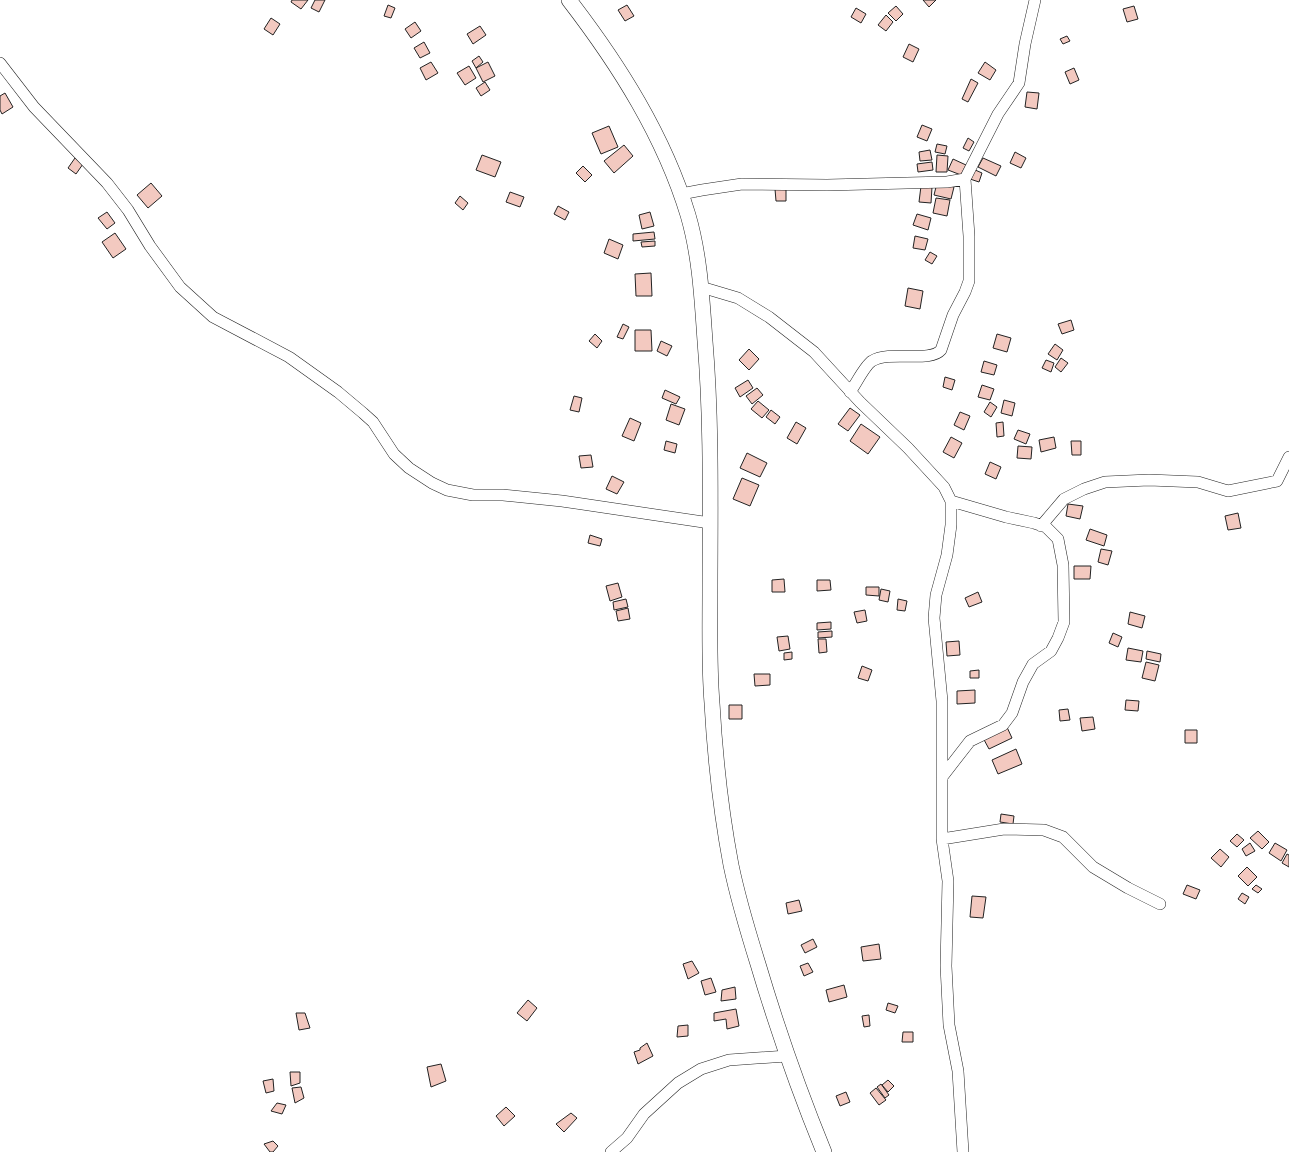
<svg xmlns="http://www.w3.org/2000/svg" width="1289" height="1152" font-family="Overpass,sans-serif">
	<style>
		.building { fill: #f3c9c0; stroke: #222 }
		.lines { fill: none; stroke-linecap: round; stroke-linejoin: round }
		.street-casing { stroke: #222; stroke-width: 12 }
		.secondary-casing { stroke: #222; stroke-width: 16 }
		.street { stroke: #fff; stroke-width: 11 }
		.secondary { stroke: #fff; stroke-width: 15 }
	</style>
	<rect width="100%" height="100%" fill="#fff"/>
	<path class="building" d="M292 0H308L301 9 291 2Z
		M315 0H325L319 12 311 8Z
		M923 0H936L929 7Z
		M388 5 395 8 391 18 384 16Z
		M627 5 634 16 625 21 618 10Z
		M896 6 903 14 896 21 888 13Z
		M1134 6 1138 19 1127 22 1123 9Z
		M856 8 866 14 861 23 851 17Z
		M886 15 893 22 886 31 878 25Z
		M271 18 280 24 273 35 264 29Z
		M415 22 421 31 411 38 405 29Z
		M480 26 486 35 473 44 467 34Z
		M1067 36 1070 41 1063 44 1060 39Z
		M424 42 430 53 420 58 414 48Z
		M909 44 919 49 913 62 903 57Z
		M479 56 483 62 476 68 472 61Z
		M431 62 438 73 426 80 420 68Z
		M488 62 495 76 483 82 476 68Z
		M985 62 996 70 990 80 978 73Z
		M469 66 476 78 465 85 457 73Z
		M1074 68 1079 80 1070 84 1065 72Z
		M971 79 978 83 968 102 962 99Z
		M485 82 490 90 481 96 476 88Z
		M1027 92 1039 93 1037 109 1025 107Z
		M5 93 13 107 2 114 0 110V96Z
		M922 125 932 129 927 141 917 137Z
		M609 126 618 147 601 154 592 133Z
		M968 138 974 142 969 151 963 148Z
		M937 144 947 146 945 154 935 152Z
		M624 145 633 156 614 173 604 161Z
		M930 150 932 160 920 161 919 152Z
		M1015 152 1026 158 1021 168 1010 163Z
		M482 155 501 162 495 177 476 170Z
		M937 155 948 156 947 172H936Z
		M75 158 83 164 76 174 68 168Z
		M983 158 1001 166 996 176 978 167Z
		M953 159 966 165 961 175 948 170Z
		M932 162 933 170 918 172 917 164Z
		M583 166 592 175 585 182 576 173Z
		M973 169 982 173 979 182 970 179Z
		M151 183 162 196 148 208 137 195Z
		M937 183 954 187 951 199 934 195Z
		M921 186 932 187 931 203 919 202Z
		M786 188V201H776L775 189Z
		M510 192 524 197 520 207 506 202Z
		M460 196 468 203 463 210 455 203Z
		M936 198 950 200 947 216 933 213Z
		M558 206 569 212 565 220 554 214Z
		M107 212 115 223 107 229 98 218Z
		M650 212 654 226 642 229 639 215Z
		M917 214 931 218 928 230 913 225Z
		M654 232 655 239 633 241V234Z
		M115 233 126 249 113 258 102 242Z
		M915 236 928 239 925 250 913 248Z
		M609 239 623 245 618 259 604 253Z
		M655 241V246L642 247 641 242Z
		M930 252 937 256 932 264 925 260Z
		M651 273 652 296H636L635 274Z
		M908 288 923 291 920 309 905 306Z
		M1071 320 1074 330 1062 334 1058 324Z
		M623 324 629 327 623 339 617 337Z
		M635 330H651L652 351H635Z
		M595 334 602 341 597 348 589 341Z
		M997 334 1011 338 1007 352 993 348Z
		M661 341 672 346 667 356 657 351Z
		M1055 344 1063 350 1057 360 1048 354Z
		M749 349 759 359 749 370 739 360Z
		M1061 358 1068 363 1061 372 1055 367Z
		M1046 360 1054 363 1051 372 1042 368Z
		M984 361 997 365 994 375 981 372Z
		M945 377 955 380 952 390 943 387Z
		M748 380 753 388 740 397 735 388Z
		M982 385 994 389 990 400 978 397Z
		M757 388 763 395 752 404 746 396Z
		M665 390 680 397 676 404 662 398Z
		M574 396 582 398 579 412 570 410Z
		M1004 400 1015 403 1012 416 1001 413Z
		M758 401 769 410 762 418 751 409Z
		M990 402 997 407 991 417 984 412Z
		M671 404 685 409 679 425 666 420Z
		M850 408 860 415 848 431 838 424Z
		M771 410 780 417 775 424 766 417Z
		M960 412 970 416 964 430 954 425Z
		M630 418 641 423 634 441 622 436Z
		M796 422 806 428 797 444 787 438Z
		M1003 422 1004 436 997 437 996 423Z
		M861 424 880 437 868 454 850 441Z
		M1018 430 1030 434 1026 444 1014 439Z
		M951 437 962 443 954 458 943 452Z
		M1054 437 1056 448 1041 452 1039 440Z
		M666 441 677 444 675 453 664 450Z
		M1071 441H1081V455H1072Z
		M1018 446 1032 447 1031 459 1017 458Z
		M747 453 767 463 760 477 740 468Z
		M591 455 593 467 581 468 579 456Z
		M990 462 1001 467 996 479 985 474Z
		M612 476 624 482 617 494 606 489Z
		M742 478 759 485 750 506 733 499Z
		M1068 504 1083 506 1080 519 1066 516Z
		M1238 513 1241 528 1228 530 1225 516Z
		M1090 529 1107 535 1104 546 1086 540Z
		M590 535 602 539 600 546 588 543Z
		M1101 549 1112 551 1108 565 1098 562Z
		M1074 566H1091L1090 579H1074Z
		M784 579 785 592H772V580Z
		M817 580H830L831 590 817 591Z
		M618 583 622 597 610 601 606 586Z
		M866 587H879V596L866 595Z
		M881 589 890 591 888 602 879 600Z
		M978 592 982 602 969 607 965 598Z
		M626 599 628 607 614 610 613 602Z
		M898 599 907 601 905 611 897 610Z
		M628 608 630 619 618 621 616 611Z
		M865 610 867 621 857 623 854 612Z
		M1130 612 1145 616 1142 628 1128 624Z
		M831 622V629L817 630V623Z
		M832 631V637L818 638V632Z
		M1113 633 1122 637 1118 647 1109 643Z
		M788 636 790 649 779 651 777 637Z
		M818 639H826L827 652 819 653Z
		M959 641 960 655 947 656 946 642Z
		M1128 648 1143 651 1141 662 1126 660Z
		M1147 651 1161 654 1160 662 1146 659Z
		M792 652V659L784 660V653Z
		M1146 662 1159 665 1155 681 1142 678Z
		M862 666 872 670 868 681 858 678Z
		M979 670V678H970V671Z
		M754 674H770V685L755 686Z
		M975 690V703L957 704V691Z
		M1126 700 1139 701 1138 711 1125 710Z
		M729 705H742V719H729Z
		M1068 709 1070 720 1060 721 1059 710Z
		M1093 717 1095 729 1082 731 1080 718Z
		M1006 725 1012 738 989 749 982 736Z
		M1185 730H1197V743H1185Z
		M1016 749 1022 764 998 774 992 760Z
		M1001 814 1014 816 1013 824 1000 822Z
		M1258 831 1269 842 1262 849 1250 838Z
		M1237 834 1244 840 1237 847 1230 841Z
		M1250 843 1255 851 1246 856 1242 849Z
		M1275 843 1287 850 1281 861 1269 853Z
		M1220 849 1229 857 1221 867 1211 858Z
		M1287 854 1289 855V867L1282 863Z
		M1247 867 1257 877 1248 886 1238 876Z
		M1187 885 1200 890 1196 899 1183 894Z
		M1256 885 1262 889 1258 893 1252 889Z
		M1242 893 1249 897 1245 904 1238 899Z
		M972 896 986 897 983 918 970 917Z
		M799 900 802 911 788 914 786 903Z
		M813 939 817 947 805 953 801 945Z
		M879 944 881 959 863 961 861 947Z
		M692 961 699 973 688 979 683 964Z
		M808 963 813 972 804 976 800 966Z
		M711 978 716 992 705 995 701 981Z
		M844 985 847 997 829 1002 826 990Z
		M735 987 736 999 721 1001 722 990Z
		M528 1000 537 1008 527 1021 517 1013Z
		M888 1003 898 1006 895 1013 886 1010Z
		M736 1009 739 1026 727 1029 726 1019 714 1021V1013Z
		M296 1013H305L310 1028 299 1030Z
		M869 1015 870 1026 864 1027 862 1016Z
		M688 1025V1036L677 1037 678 1026Z
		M903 1032H913V1042H902Z
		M647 1043 653 1056 638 1064 634 1052 640 1050V1048Z
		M441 1064 446 1081 431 1087 427 1067Z
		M290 1072H300V1083L291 1086Z
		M273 1079 274 1091 266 1093 263 1081Z
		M888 1080 894 1086 888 1092 882 1085Z
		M881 1084 889 1095 885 1098 877 1087Z
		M301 1087 304 1098 295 1103 292 1088Z
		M876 1088 886 1100 879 1105 870 1093Z
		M846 1092 850 1102 840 1106 836 1096Z
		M277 1103 286 1105 282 1114 271 1111Z
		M506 1107 515 1116 504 1126 496 1116Z
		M571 1113 577 1118 564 1132 556 1124Z
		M273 1141 278 1146 273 1152H270L264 1144Z"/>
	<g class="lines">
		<g class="street-casing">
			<path id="street" d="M0 63 34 107 107 183 128 210 150 246 180 287 213 317 289 357 338 392 363 413 373 422 394 454 409 468 432 483 447 490 473 495H503L562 501 710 523
				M681 194 702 190 742 184 827 185 947 182 965 179
				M701 287 738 298 769 317 814 352 860 402 908 448 944 487 951 501V525L947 555 936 595 934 618 942 701V839L948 881 946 966 949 1025 958 1071 963 1152
				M850 392C856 384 865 365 872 361 890 350 930 363 941 350L953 315 965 292 969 281V236L965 179 998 114 1019 83 1025 44 1035 0
				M1041 526 1064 499 1084 489 1105 482 1149 480 1198 482 1228 491 1277 481 1289 457
				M942 777 970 741 1003 725 1012 713 1023 682 1033 664 1051 651 1058 638 1064 622 1063 565 1058 539 1046 527 1034 523 1006 517 951 501
				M942 839 1004 829 1044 830 1063 837 1093 867 1128 888 1160 904
				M611 1152 627 1138 644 1114 678 1083 701 1069 729 1060 787 1056"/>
		</g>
		<g class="secondary-casing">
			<path id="secondary" d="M569 0C619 65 664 136 688 215 700 256 702 299 705 341 712 425 710 510 710 594 710 631 709 667 712 703 715 757 721 812 731 865 738 899 748 932 758 964 777 1028 799 1091 824 1152"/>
		</g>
		<use href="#street" class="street"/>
		<use href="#secondary" class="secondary"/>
	</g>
</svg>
